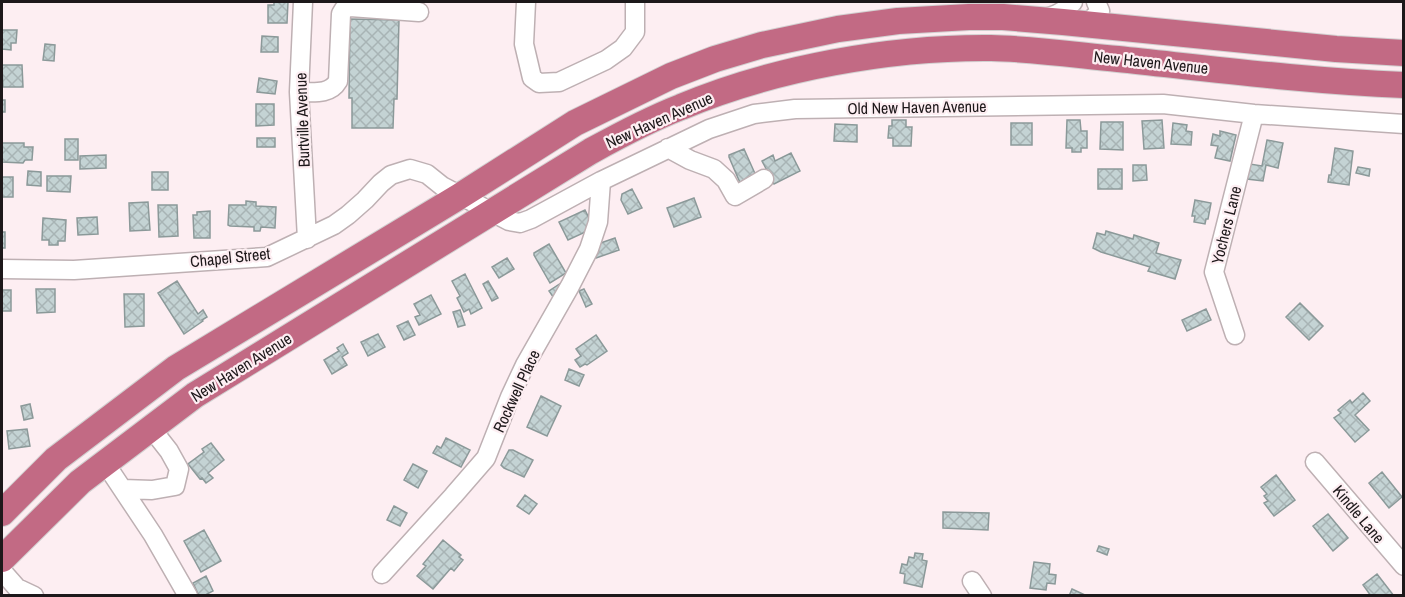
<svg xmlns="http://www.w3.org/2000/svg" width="1405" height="597" font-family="'Archivo Narrow',sans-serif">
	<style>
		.building { fill: url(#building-cross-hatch); stroke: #8b9999; stroke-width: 1.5 }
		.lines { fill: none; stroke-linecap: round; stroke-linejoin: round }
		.minor-casing { stroke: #beb0b3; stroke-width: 21 }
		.highway-casing { stroke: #d2d1d1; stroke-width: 28 }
		.minor { stroke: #fff; stroke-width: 18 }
		.highway { stroke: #c26a84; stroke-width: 26 }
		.labels { text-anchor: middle; stroke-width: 4.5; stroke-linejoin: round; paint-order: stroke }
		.street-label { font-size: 16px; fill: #1d181a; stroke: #fdeef2 }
	</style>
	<defs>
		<pattern id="building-cross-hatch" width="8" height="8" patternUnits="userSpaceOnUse" patternTransform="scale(1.5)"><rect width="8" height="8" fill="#c4d3d4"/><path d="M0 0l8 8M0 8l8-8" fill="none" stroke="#a8b4b5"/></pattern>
	</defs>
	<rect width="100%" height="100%" fill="#fdeef2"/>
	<path class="building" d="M274 2H288L287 23H268V5H274Z
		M350 19 399 20 397 99H394L393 128H352V98H349Z
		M2 30H17L16 43H11V50L2 49Z
		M262 36 278 37V52H261Z
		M45 44 55 45 54 61 43 60Z
		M2 65H22L23 87H3Z
		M259 78 277 81 275 94 257 92Z
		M2 100H5V112H2Z
		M256 104H274V125L256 126Z
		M892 120H906V127H912L911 146H893V138H888L889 126H892Z
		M1067 120H1080L1081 131H1087V148H1081V152H1072V148H1066Z
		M1162 120 1164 148 1144 149 1142 121Z
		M1101 122H1123V150L1100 149Z
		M1011 123H1032V145H1011Z
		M1173 123 1187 125 1186 131 1192 132 1191 145 1171 144Z
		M835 124 857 125V142L834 141Z
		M1220 131 1236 135 1230 161 1215 158 1218 146 1211 145 1213 134 1220 136Z
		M257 138H275V147H257Z
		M65 139H78V160H65Z
		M1267 140 1283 143 1278 168 1266 165 1263 181 1247 179 1250 164 1262 166Z
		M2 143H24V147H33L32 160H25L23 163 2 162Z
		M1335 148 1353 151 1349 185 1328 182 1329 175H1331Z
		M744 149 757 178 741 185 729 157V155Z
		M791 153 800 171 774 184 762 161 773 155 775 161Z
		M106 155V168L80 169V156Z
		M1133 165H1146L1147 180 1133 181Z
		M1358 167 1370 169 1369 176 1356 173Z
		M1098 169H1122V189H1098Z
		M28 171 41 172V186L27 185Z
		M152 172H168V190H152Z
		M47 176H71L70 192 47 191Z
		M2 177H13V197H2Z
		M632 189 642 208 628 214 621 200 622 194Z
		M694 198 701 217 674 227 667 208Z
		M1195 200 1211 203 1208 219H1206L1205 224 1194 222 1195 216H1192Z
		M246 201 256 202V206L276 207 275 228 261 227 260 231H254V227L230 226 228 225 229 205H246Z
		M148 202 150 230 130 231 129 203Z
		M158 205H177L178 236 159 237Z
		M585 210 594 228 568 240 559 222Z
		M210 211V238H194L193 215H197V212Z
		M97 217 98 234 78 235 77 218Z
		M43 218 66 220 65 241H58V245H49V240H42Z
		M1106 231 1133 239 1134 235 1159 243 1156 253 1181 260 1175 279 1148 271 1150 267 1101 252 1093 248 1097 233 1105 235Z
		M2 232H5V248H2Z
		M615 238 619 250 596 258 592 246Z
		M549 244 566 273 550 283 534 255V253Z
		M507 258 514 269 499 278 492 267Z
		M465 274 482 308 471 314 469 309 464 312 457 298 460 296 452 281Z
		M177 281 198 314 203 310 207 317 202 320 203 321 184 334 158 293Z
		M488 281 498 298 492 301 483 284Z
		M561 283 563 287 556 301 549 291Z
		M36 289H55V312L37 313Z
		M584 289 592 304 586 307 579 291Z
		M2 290H11V311H2Z
		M124 294H144V326L125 327Z
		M431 295 441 314 419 325 415 317 420 315 414 304Z
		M1300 303 1323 326 1309 340 1286 317Z
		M1206 309 1211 320 1187 331 1182 320Z
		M460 310 465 325 458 327 453 312Z
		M408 321 415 335 404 340 397 326Z
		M378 334 385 347 368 356 361 342Z
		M596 335 607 351 587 365 585 364 580 367 575 360 581 356 576 349Z
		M343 344 348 353 342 357 347 365 332 374 324 360 339 351 337 348Z
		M569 369 584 375 579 386 565 380Z
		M1363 393 1370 401 1355 415 1369 430 1355 442 1334 418 1341 413 1338 410 1350 400 1352 403Z
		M541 396 561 406 547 436 527 427Z
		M30 404 33 418 24 420 21 406Z
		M27 429 30 446 9 449 7 431Z
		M446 438 470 450 461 467 433 453 437 446 441 448Z
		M211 443 224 460 208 473 213 478 206 483 202 478 200 479 188 464 204 452 202 449Z
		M509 450H513L533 460 524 477 504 468 501 465Z
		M413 464 427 471 418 488 404 480Z
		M1382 472 1402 497 1389 508 1369 483Z
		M1276 475 1295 500 1274 516 1264 503 1268 501 1264 496 1267 494 1261 487Z
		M525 495 537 504 529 514 517 506Z
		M394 506 407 513 400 526 387 520Z
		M943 512 989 513 988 530 943 528Z
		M1328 514 1348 538 1333 551 1313 526Z
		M204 530 221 561 201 572 184 541Z
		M443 540 461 555 459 557 463 560 454 571 451 568 433 589 417 576 426 566 423 564Z
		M1099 546 1109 549 1107 555 1097 551Z
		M915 553 923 554 922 560 927 561 922 587 904 583 905 574 900 573 902 564 907 565 909 557 914 558Z
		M1034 562 1050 564 1049 574 1056 575 1055 584 1047 583 1046 590 1030 588Z
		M1377 574 1394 596H1371L1363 585Z
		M206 576 213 591 207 594 208 596H199L193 583Z
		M1072 589 1087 596H1069Z"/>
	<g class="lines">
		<g class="minor-casing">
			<path id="minor" d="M303 2 299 92 307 239
				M526 2 524 44 532 78 539 83 559 82 606 60 623 48 635 32V2
				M1044 18C1056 16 1065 11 1073 2
				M1087 24 1100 11 1096 2
				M299 92C313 92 330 95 338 81L341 14 344 9 350 7 419 12
				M668 148 690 160 714 169 726 180 735 196 764 179
				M2 269 74 270 267 257 334 225 348 215 365 200 381 183 391 175 410 169 427 174 442 186 509 221 520 223 531 219 601 181 709 129 754 114 795 109 1163 104 1254 114 1404 124
				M1235 335 1214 272 1254 114
				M1315 462 1404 566
				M105 463 153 535 188 596
				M123 489 152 490 175 486 179 469 169 451 151 428
				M2 571 17 588 34 596
				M382 574 453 496 486 458 510 397 525 365 570 286 589 249 598 222 601 181
				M972 581 982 596"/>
		</g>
		<g class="highway-casing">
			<path id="highway" d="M2 513 56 459 176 368 460 196 575 123 671 76 715 59 762 45 838 29 898 21 969 17H1003L1063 22 1336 49 1404 53
				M2 559 80 482 195 395 591 151C620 135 650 119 681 107 774 68 890 47 991 48 1034 49 1076 55 1118 59 1213 69 1308 81 1404 85"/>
		</g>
		<use href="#minor" class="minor"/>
		<use href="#highway" class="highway"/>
	</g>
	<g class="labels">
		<g class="street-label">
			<text transform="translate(1151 62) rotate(6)" y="6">New Haven Avenue</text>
			<text transform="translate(917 107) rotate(-1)" y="6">Old New Haven Avenue</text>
			<text transform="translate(302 120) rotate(-92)" y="6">Burtville Avenue</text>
			<text transform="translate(659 120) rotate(-24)" y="6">New Haven Avenue</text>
			<text transform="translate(1226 225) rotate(-76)" y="6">Yochers Lane</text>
			<text transform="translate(230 257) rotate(-6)" y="6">Chapel Street</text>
			<text transform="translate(241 367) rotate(-32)" y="6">New Haven Avenue</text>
			<text transform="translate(516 391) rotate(-65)" y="6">Rockwell Place</text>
			<text transform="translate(1359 514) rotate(50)" y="6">Kindle Lane</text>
		</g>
	</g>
	<rect width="1405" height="597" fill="none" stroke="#1d181a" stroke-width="6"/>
</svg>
